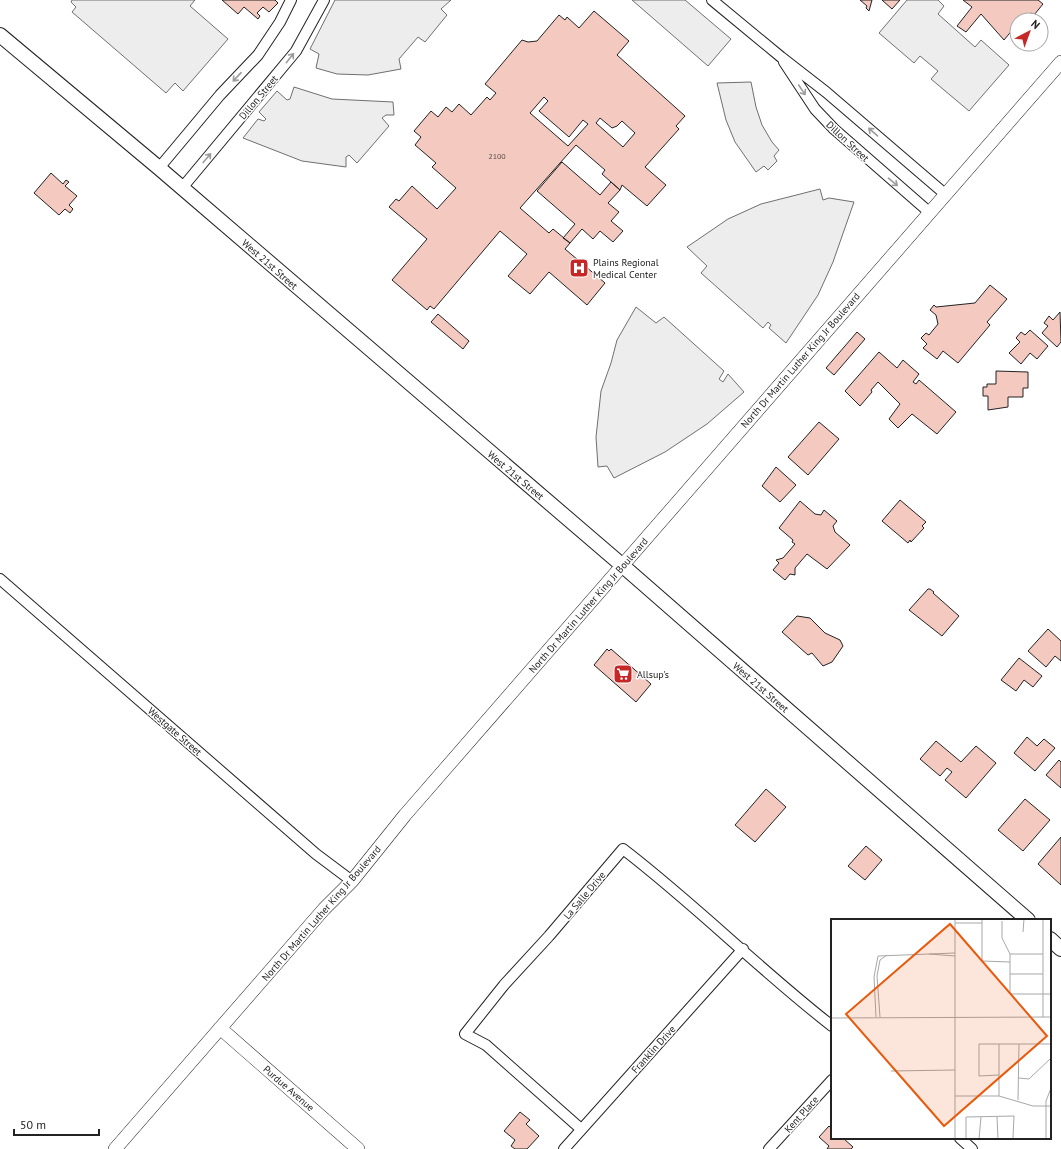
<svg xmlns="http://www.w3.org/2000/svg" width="1061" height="1149" font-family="'PT Sans',sans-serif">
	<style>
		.parking { fill: #ededed; stroke: #6f6f6f }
		.building { fill: #f3c9c0; stroke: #222; fill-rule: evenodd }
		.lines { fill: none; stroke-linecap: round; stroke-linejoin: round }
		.minor-casing { stroke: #222; stroke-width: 12 }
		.tertiary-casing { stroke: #222; stroke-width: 14 }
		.secondary-casing { stroke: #222; stroke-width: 16 }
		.minor { stroke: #fff; stroke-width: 10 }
		.tertiary { stroke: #fff; stroke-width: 13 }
		.secondary { stroke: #fff; stroke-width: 14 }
		.oneway { stroke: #9c9c9c }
		.labels { text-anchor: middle; stroke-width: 3; stroke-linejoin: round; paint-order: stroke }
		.number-label { font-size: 8px; fill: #564c4a }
		.street-label { font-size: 10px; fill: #222; stroke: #fff }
		.poi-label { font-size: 10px; fill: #222; stroke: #fff; text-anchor: start }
		.inset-road { fill: none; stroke: #a7a7a7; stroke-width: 1 }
		.view { fill: #e8590c; fill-opacity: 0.15; stroke: #e8590c; stroke-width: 2 }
		.inset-edge { fill: none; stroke: #222; stroke-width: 2 }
	</style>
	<rect width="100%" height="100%" fill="#fff"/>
	<path class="parking" d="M72 0H195L190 6 228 39 183 91 175 83 166 93 72 12 76 7 71 2Z
		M335 0H451L441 9 447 15 425 42 418 37 399 59 401 69 368 75 337 74 316 68 319 54 310 49Z
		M632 0H685L731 39 708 66Z
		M907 0H938L944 6 938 14 975 47 981 40 1009 65 969 111 931 79 938 71 920 56 914 63 879 33Z
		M751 82 756 107 762 125 772 142 779 150 774 156 777 161 768 170 764 166 756 172 735 142 726 120 717 83Z
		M294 87 332 99 393 102 394 115H386L382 118 389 126 357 163 349 155 346 157V167L302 161 243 138 258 119 264 121 266 119 259 112 277 91 287 100 290 99Z
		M820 189 823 200 829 198 854 202 833 262 818 295 786 343 769 328 771 325 768 322 763 328 701 273 707 266 687 247 728 219 761 204Z
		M636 307 656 323 664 317 724 371 719 379 723 382 728 374 744 392 707 424 665 452 614 478 607 466 598 467 596 437 601 391 611 363 617 340Z"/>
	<path class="building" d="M222 0H275L278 3 269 12 263 7 257 13 260 16 258 19 244 7 238 14Z
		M860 0H872L869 11 866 8 867 6Z
		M882 0H900L892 9Z
		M963 0H1038L1043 4 1034 15 1031 13 1025 20H1017V29L1014 28 1004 40 981 14 966 32 957 26 972 7Z
		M594 11 629 41 617 55 685 116 676 126 679 129 645 167 666 185 647 206 622 185 620 190 602 174 605 170 576 145 520 208 549 233 553 229 570 243 565 249 605 283 587 305 549 272 530 294 508 276 527 254 500 231 434 309 430 306 427 310 392 280 427 239 389 207 396 199 399 201 412 186 437 209 456 188 432 167 436 163 415 145 421 137 414 131 431 111 438 117 446 107 452 112 459 104 471 115 487 97 490 100 496 93 485 84 522 40 528 42 537 41 559 15 565 20 567 17 579 28ZM544 97 548 101 539 111 569 137 583 120 588 124 568 146 530 113ZM600 118 612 128 617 126 622 121 635 133 623 147 596 123Z
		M562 162 600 195 611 182 620 190 608 203 619 212 611 221 623 231 613 242 600 231 593 239 582 229 570 243 563 238 575 224 537 191Z
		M51 173 63 184 66 180 69 182 65 186 77 196 69 205 73 209 70 213 65 209 59 215 34 193Z
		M990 285 1007 299 987 322 990 325 958 363 943 351 937 359 923 348 927 344 921 338 926 333 929 335 938 324 936 315 930 310 934 305 936 307 975 303Z
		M1060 312 1061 342 1057 347 1042 333 1048 326 1044 323 1049 316 1053 320Z
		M438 314 469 341 463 349 431 322Z
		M1030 330 1048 346 1037 359 1030 353 1021 364 1009 353 1020 342 1016 338 1021 332 1025 335Z
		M857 332 865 339 834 375 826 368Z
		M879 352 897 368 903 360 919 374 913 382 916 384 919 380 956 412 937 434 912 414 898 428 889 419 900 404 878 382 871 390 872 392 860 406 845 391Z
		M996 371 1028 372V388H1023V397H1008V407L988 410V396H983V387H987V384H996Z
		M819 422 839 439 808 475 788 457Z
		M776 467 796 485 780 502 762 486Z
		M900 500 926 522 922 526 924 528 911 542 910 540 908 543 882 521Z
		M800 501 815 514 821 515 824 510 837 521 833 526 835 532 850 545 827 569 807 554 795 568V575L790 574 785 580 773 570 779 563 776 560 783 558 795 544 792 542 793 540 779 528Z
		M928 589H930L934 592 933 593 959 616 942 636 909 610Z
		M797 616 810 618 825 633 840 640 843 646 832 662 823 666 812 653 808 655 782 632Z
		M1048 629 1061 641V661L1055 656 1046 667 1028 651Z
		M607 649 609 651 611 649 651 684 636 702 594 665Z
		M1019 658 1042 676 1033 687 1024 680 1016 691 1001 680Z
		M1027 737 1037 746 1044 739 1055 748 1035 771 1014 753Z
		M936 741 961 762 976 746 996 763 966 798 945 780 952 772 947 768 940 776 920 759Z
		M1059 760 1061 762V788L1046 775Z
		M766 789 786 807 755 842 735 825Z
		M1025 799 1050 820 1023 851 998 830Z
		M1061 837V885L1038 864Z
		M866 846 882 860 865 880 848 866Z
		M520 1112 530 1120 526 1124 539 1136 527 1149H515L511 1146 515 1140 504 1131Z
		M829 1126 832 1129V1138H843L853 1147 851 1149H827L829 1146 819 1137Z"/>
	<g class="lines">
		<g class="minor-casing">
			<path id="minor" d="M712 0 781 57 826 92 945 194
				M784 62 815 109 834 129 929 212
				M159 168 220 95 258 55 280 22 291 0
				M182 188 296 51 324 0
				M0 579 316 854 352 881
				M581 1129 486 1045 465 1034 504 985 549 936 623 849C696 905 760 970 832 1026
				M960 1138 972 1149
				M564 1149 743 949
				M769 1149 832 1080"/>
		</g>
		<g class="tertiary-casing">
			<path id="tertiary" d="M220 1028 358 1149
				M115 1149 324 909 352 881 405 815 1061 62"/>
		</g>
		<g class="secondary-casing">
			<path id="secondary" d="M0 35 159 168 623 566 1028 920
				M1050 939 1061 949"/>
		</g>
		<use href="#minor" class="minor"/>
		<use href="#tertiary" class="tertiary"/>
		<use href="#secondary" class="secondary"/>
	</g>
	<defs><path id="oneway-shaft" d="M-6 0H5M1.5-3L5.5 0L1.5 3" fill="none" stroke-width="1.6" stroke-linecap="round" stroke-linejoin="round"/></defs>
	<g class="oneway">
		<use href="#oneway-shaft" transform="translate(290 58) rotate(-52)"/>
		<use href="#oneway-shaft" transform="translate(237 77) rotate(133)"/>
		<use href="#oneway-shaft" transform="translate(802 90) rotate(56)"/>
		<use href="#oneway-shaft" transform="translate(873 132) rotate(-139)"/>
		<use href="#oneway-shaft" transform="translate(207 158) rotate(-50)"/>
		<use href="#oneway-shaft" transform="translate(893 182) rotate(40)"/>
	</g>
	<defs>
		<g id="hospital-square" transform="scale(1)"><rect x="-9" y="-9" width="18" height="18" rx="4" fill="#c62828" stroke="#fff"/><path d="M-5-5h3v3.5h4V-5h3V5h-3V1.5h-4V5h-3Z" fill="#fff"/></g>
		<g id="supermarket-square" transform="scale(1)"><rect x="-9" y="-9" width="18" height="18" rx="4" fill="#c62828" stroke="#fff"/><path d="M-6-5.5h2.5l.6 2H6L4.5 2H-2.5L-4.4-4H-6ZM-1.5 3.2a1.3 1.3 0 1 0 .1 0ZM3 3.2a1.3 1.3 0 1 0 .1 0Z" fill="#fff"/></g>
	</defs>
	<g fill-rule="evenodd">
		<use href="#hospital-square" x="579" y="268"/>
		<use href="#supermarket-square" x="623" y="674"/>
	</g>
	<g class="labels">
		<g class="number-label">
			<text x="497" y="159">2100</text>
		</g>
		<g class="street-label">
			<text transform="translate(258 97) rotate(-50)" y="4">Dillon Street</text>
			<text transform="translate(848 141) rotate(43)" y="4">Dillon Street</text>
			<text transform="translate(270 264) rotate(41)" y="4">West 21st Street</text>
			<text transform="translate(800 360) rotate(-49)" y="4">North Dr Martin Luther King Jr Boulevard</text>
			<text transform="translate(516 475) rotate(40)" y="4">West 21st Street</text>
			<text transform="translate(588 605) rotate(-49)" y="4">North Dr Martin Luther King Jr Boulevard</text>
			<text transform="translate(761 687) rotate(41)" y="4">West 21st Street</text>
			<text transform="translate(175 731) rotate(41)" y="4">Westgate Street</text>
			<text transform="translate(584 895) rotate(-50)" y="4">La Salle Drive</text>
			<text transform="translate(321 913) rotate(-49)" y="4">North Dr Martin Luther King Jr Boulevard</text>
			<text transform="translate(653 1049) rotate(-48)" y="4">Franklin Drive</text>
			<text transform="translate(289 1088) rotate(41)" y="4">Purdue Avenue</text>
			<text transform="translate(801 1114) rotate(-48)" y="4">Kent Place</text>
		</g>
		<g class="poi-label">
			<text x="593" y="266">Plains Regional<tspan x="593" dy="12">Medical Center</tspan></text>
			<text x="637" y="678">Allsup's</text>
		</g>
	</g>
	<g transform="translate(831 919)">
		<rect width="220" height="220" fill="#fff"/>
		<path class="inset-road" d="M151 0V42L179 43M171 2V19L179 35V75H220M124 4H151M192 13 193 0M98 35 124 37M179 35H212M179 55H212M45 98 43 58 47 37 124 34M49 98 46 57 49 41 56 36M212 98V0M0 99 220 98M60 152 124 151M168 156 148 157V125H220M188 159 198 160 220 139M124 177H168L202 187H220M168 177V125M187 181 188 125M166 198 167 220M124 220V0M135 220V198L183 197 182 219M148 220 150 198M215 220V182L220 169"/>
		<path class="view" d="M119 5 216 117 113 207 15 95Z"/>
		<rect width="220" height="220" class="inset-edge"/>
	</g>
	<g transform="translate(1029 32) rotate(41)"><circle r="19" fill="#ffffff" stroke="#a7a7a7"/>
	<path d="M0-3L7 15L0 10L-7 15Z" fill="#c62828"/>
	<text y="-6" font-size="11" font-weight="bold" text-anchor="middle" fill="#222222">N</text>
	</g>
	<path d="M14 1129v6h85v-6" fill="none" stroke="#222222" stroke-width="2"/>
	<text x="20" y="1129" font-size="12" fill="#222222" stroke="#ffffff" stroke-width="3" paint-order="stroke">50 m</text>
</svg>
